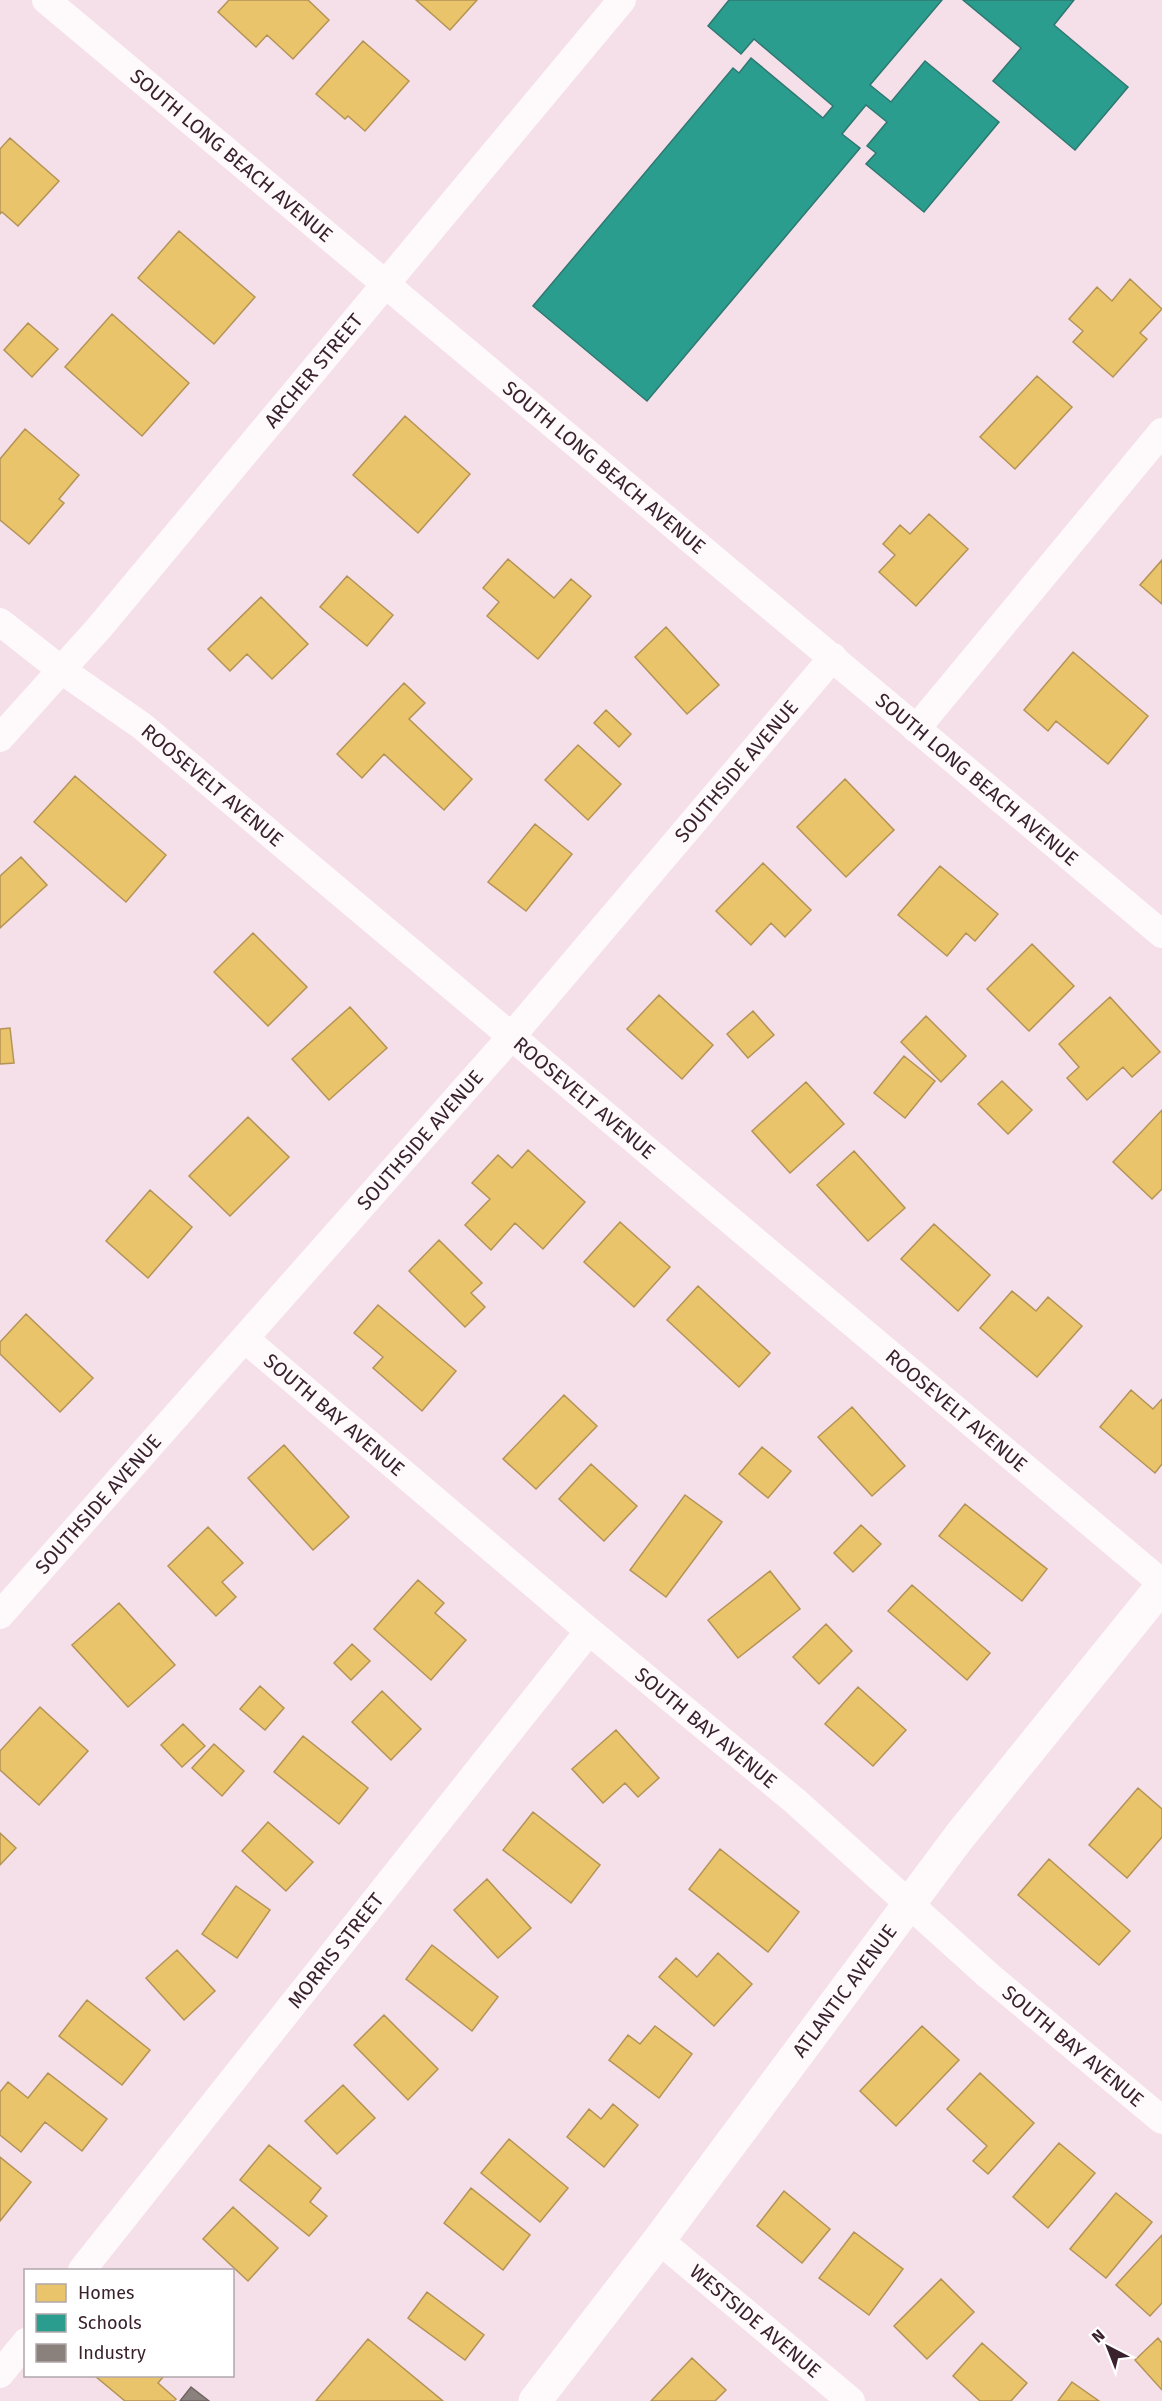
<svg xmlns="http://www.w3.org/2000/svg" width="1162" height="2401" font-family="'Fira Sans',sans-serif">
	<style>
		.homes { fill: #e9c46a; stroke: #b49357; stroke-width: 1.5 }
		.schools { fill: #2a9d8f; stroke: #2e7871; stroke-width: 1.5 }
		.industry { fill: #8a817c; stroke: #726464; stroke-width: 1.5 }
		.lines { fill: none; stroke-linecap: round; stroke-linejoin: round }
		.street { stroke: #fefafc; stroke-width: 28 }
		.secondary { stroke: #fefafc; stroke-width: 33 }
		.labels { text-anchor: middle; stroke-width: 6; stroke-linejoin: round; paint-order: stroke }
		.street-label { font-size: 20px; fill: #39222c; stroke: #fff }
	</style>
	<rect width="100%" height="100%" fill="#f5dfe8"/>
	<path class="homes" d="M229 0H308L329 20 293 59 267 35 256 47 218 12Z
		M416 0H477L450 30Z
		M363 41 409 81 365 131 348 116 345 119 316 94Z
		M10 138 59 181 18 226 2 212 0 214V149Z
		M179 231 255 297 214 344 138 278Z
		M1130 279 1162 309 1140 333 1147 339 1113 377 1073 342 1083 331 1069 319 1097 287 1112 301Z
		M112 314 189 383 142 436 65 367Z
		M28 323 58 349 32 377 4 350Z
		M1037 376 1072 407 1015 469 980 437Z
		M405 416 470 474 418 533 353 475Z
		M25 429 79 475 59 499 64 503 29 544 0 520V459Z
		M929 514 968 549 916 606 879 572 895 555 883 544 900 525 910 534Z
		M508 559 554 598 571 579 591 596 538 659 487 616 499 602 483 588Z
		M1162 560V604L1140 585Z
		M347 576 393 615 367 646 320 607Z
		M261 597 308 644 272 679 247 654 230 671 208 649Z
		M666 627 719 685 687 714 635 657Z
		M1073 652 1148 716 1108 764 1056 721 1048 731 1024 710Z
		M404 683 425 703 409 719 472 779 444 810 384 754 362 778 337 754Z
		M606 710 631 734 619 747 594 723Z
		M578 745 621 784 588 820 545 780Z
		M75 776 166 855 126 902 34 822Z
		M845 779 894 830 846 877 797 827Z
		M535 824 572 854 526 911 488 882Z
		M21 857 47 885 0 928V876Z
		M763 863 811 910 785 937 771 923 751 945 716 911Z
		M940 866 998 914 975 941 966 933 947 956 898 915Z
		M253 933 307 987 268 1026 214 972Z
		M1032 944 1074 986 1029 1031 987 989Z
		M659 995 713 1045 682 1079 627 1029Z
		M1110 997 1160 1052 1132 1077 1123 1067 1087 1100 1067 1078 1079 1067 1059 1044Z
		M350 1007 387 1048 329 1100 292 1059Z
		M753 1011 774 1035 748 1058 727 1034Z
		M926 1016 966 1056 941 1082 901 1042Z
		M10 1028 14 1063 0 1064V1029Z
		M904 1056 935 1081 905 1118 874 1093Z
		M1002 1081 1032 1110 1008 1134 978 1104Z
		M806 1082 844 1124 790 1173 752 1131Z
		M1162 1110V1189L1152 1199 1113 1162Z
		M248 1117 289 1157 230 1216 189 1176Z
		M528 1150 585 1202 543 1249 515 1223 491 1250 465 1225 490 1199 472 1183 498 1155 512 1168Z
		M854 1151 905 1208 868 1241 817 1185Z
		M150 1190 192 1227 148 1278 106 1241Z
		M620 1222 670 1267 634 1307 584 1262Z
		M934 1224 990 1275 958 1311 901 1259Z
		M439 1240 482 1283 471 1293 485 1307 465 1327 409 1271Z
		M698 1286 770 1353 739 1387 667 1320Z
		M1012 1291 1036 1311 1048 1297 1082 1326 1037 1377 980 1328Z
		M378 1305 456 1371 422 1411 373 1368 383 1357 354 1333Z
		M26 1314 93 1378 60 1412 0 1354V1342Z
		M1131 1390 1153 1409 1162 1399V1464L1155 1473 1100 1427Z
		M564 1395 597 1426 536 1489 503 1459Z
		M852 1407 905 1466 872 1496 818 1437Z
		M284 1445 349 1517 313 1550 248 1478Z
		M762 1447 791 1471 768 1498 739 1474Z
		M591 1464 637 1506 604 1541 559 1499Z
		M685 1495 722 1522 666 1597 630 1570Z
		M965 1504 1047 1569 1022 1601 939 1536Z
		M861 1525 881 1544 853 1572 834 1553Z
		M208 1527 243 1563 222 1582 236 1597 216 1616 168 1566Z
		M770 1571 800 1609 738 1658 708 1620Z
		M418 1580 444 1603 435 1613 466 1640 431 1680 374 1629Z
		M912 1585 990 1653 967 1680 888 1611Z
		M119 1603 175 1665 128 1707 72 1645Z
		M826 1624 852 1651 819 1684 793 1657Z
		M352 1644 370 1661 351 1680 334 1663Z
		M260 1686 284 1708 265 1730 240 1709Z
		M858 1687 906 1730 873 1766 825 1724Z
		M382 1691 421 1729 391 1760 352 1722Z
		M40 1707 88 1751 39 1805 0 1770V1751Z
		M183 1724 205 1746 182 1767 161 1745Z
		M616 1730 659 1778 638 1797 625 1783 603 1803 572 1769Z
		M303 1736 368 1788 339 1824 274 1772Z
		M214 1744 244 1771 222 1796 192 1768Z
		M1138 1788 1162 1809V1837L1127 1878 1089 1845Z
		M533 1812 600 1865 571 1903 503 1850Z
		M268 1822 313 1862 286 1891 242 1851Z
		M0 1833 16 1848 0 1865Z
		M720 1849 799 1912 768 1952 689 1889Z
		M1049 1859 1130 1931 1099 1965 1018 1895Z
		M487 1879 531 1928 498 1958 454 1910Z
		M236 1886 270 1910 237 1958 202 1934Z
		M432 1945 498 1997 472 2031 406 1979Z
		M177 1950 215 1991 184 2020 146 1978Z
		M718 1953 752 1984 714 2026 659 1977 676 1958 697 1977Z
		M87 2000 150 2050 122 2085 59 2036Z
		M384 2015 438 2069 408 2100 354 2045Z
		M655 2026 692 2054 659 2098 609 2060 628 2035 640 2044Z
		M922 2026 959 2060 896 2126 860 2091Z
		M48 2073 107 2119 82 2151 45 2122 21 2152 0 2135V2092L8 2082 28 2098Z
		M980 2073 1034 2123 988 2174 973 2161 987 2146 947 2109Z
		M343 2085 375 2118 337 2154 305 2121Z
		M613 2104 638 2125 604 2167 567 2137 589 2109 601 2119Z
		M509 2139 568 2188 540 2222 481 2173Z
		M1059 2143 1095 2173 1048 2228 1013 2197Z
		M269 2145 321 2188 310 2202 327 2216 309 2236 240 2180Z
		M0 2157 31 2182 0 2221Z
		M471 2188 530 2235 503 2270 444 2223Z
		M784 2191 830 2229 802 2263 757 2226Z
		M1116 2193 1152 2222 1106 2278 1070 2249Z
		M233 2207 278 2248 248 2281 203 2239Z
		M854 2232 903 2269 869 2315 819 2278Z
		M1162 2235V2303L1150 2316 1116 2285Z
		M941 2279 974 2312 927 2359 894 2326Z
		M427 2292 484 2335 465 2360 408 2318Z
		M1158 2338 1162 2343V2390L1135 2360Z
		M368 2339 443 2401H316Z
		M982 2343 1027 2383 1011 2401H980L953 2376Z
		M692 2358 726 2390 715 2401H651Z
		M95 2376H162L163 2377 158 2383 176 2399 174 2401H125Z
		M1072 2382 1099 2401H1058Z"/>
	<path class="schools" d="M729 0H942L870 85 891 102 925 61 999 122 924 212 866 164 876 153 867 146 887 122 866 105 842 134 860 148 647 401 533 306 733 68 739 73 751 58 823 118 833 106 754 39 741 54 708 26Z
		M963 0H1074L1054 25 1128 87 1075 150 993 81 1021 48Z"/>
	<path class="industry" d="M191 2387 209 2401H180Z"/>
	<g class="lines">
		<g class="street">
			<path id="s1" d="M46 0 1162 934"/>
			<path id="s2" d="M0 622 60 669 142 726 1162 1583"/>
			<path d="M916 729 1162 432"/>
			<path id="s3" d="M0 738 99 628 622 0"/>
			<path id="s4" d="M245 1339 589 1631 795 1801 989 1976 1162 2120"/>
			<path id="s5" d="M0 1615 511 1037 833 657"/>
			<path id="s6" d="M659 2240 851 2401"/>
			<path id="s7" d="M82 2270 589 1631"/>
			<path d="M0 2374 26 2342"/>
		</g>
		<path class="secondary" id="s8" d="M535 2401 659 2240 959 1837 1162 1586"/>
	</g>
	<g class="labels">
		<g class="street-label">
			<text dy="7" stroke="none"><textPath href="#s1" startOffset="242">SOUTH LONG BEACH AVENUE</textPath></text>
			<text dy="7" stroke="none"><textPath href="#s3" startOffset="483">ARCHER STREET</textPath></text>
			<text dy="7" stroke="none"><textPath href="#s1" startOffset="728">SOUTH LONG BEACH AVENUE</textPath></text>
			<text dy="7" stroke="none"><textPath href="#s5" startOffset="1120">SOUTHSIDE AVENUE</textPath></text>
			<text dy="7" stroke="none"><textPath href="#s1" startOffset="1214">SOUTH LONG BEACH AVENUE</textPath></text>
			<text dy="7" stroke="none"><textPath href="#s2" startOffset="268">ROOSEVELT AVENUE</textPath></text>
			<text dy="7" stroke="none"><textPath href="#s2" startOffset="754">ROOSEVELT AVENUE</textPath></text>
			<text dy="7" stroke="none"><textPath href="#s5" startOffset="634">SOUTHSIDE AVENUE</textPath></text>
			<text dy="7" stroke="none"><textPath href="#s2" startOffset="1240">ROOSEVELT AVENUE</textPath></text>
			<text dy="7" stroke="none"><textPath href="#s4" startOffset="117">SOUTH BAY AVENUE</textPath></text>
			<text dy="7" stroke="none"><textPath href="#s5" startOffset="148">SOUTHSIDE AVENUE</textPath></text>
			<text dy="7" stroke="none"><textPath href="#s4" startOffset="603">SOUTH BAY AVENUE</textPath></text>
			<text dy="7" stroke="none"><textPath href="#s7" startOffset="408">MORRIS STREET</textPath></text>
			<text dy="7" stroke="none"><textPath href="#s8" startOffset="514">ATLANTIC AVENUE</textPath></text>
			<text dy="7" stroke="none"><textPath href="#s4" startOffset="1089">SOUTH BAY AVENUE</textPath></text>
			<text dy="7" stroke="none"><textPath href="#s6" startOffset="126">WESTSIDE AVENUE</textPath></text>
		</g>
	</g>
	<rect x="24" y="2269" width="210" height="108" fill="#ffffff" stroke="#b0a7ab" stroke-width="1.5"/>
	<rect x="36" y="2284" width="30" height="18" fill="#e9c46a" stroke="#b0a7ab" stroke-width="1.5"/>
	<text x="78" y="2299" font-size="18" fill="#39222c">Homes</text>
	<rect x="36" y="2314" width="30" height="18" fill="#2a9d8f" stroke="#b0a7ab" stroke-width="1.5"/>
	<text x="78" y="2329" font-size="18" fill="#39222c">Schools</text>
	<rect x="36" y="2344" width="30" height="18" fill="#8a817c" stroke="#b0a7ab" stroke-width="1.5"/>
	<text x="78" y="2359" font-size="18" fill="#39222c">Industry</text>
	<g transform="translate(1108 2347) rotate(318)" stroke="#ffffff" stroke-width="4.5" paint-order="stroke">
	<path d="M0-4.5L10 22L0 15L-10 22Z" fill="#39222c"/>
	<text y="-9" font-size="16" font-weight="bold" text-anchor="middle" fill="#39222c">N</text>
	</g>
</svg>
